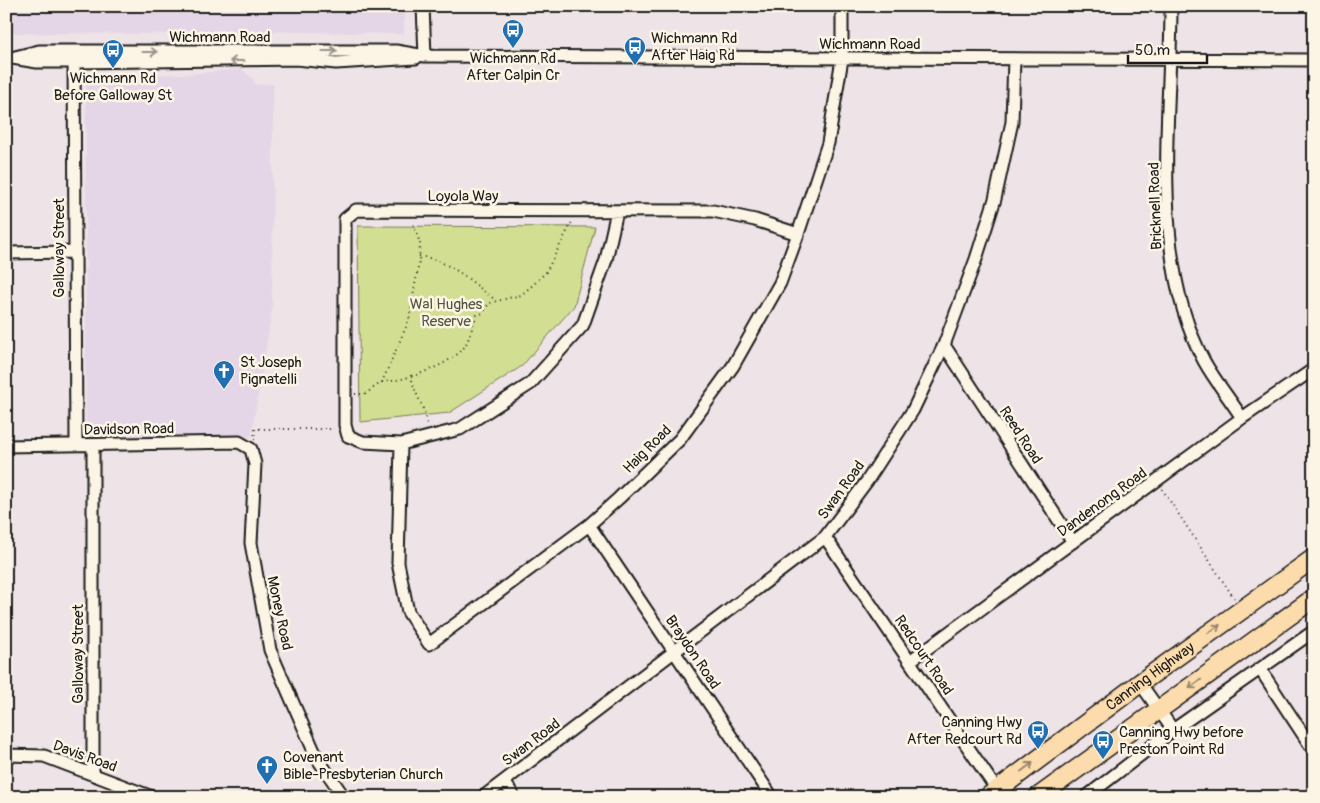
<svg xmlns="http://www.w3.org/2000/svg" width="1320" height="803" font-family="Pangolin,sans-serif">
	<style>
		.built { fill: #e4d6e6 }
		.green { fill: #d2de92; stroke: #777d57 }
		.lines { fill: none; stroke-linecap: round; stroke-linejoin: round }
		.minor-casing { stroke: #1c1c1c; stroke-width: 15 }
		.highway-casing { stroke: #1c1c1c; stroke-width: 21 }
		.path { stroke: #1c1c1c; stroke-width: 2; stroke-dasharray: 1 4; stroke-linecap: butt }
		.minor { stroke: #fcf5e5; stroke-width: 11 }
		.highway { stroke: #fcdcac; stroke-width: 18 }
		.oneway { stroke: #97938b }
		.oneway2 { stroke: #97866b }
		.labels { text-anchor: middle; stroke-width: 5; stroke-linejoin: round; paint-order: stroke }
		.street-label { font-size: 15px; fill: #1c1c1c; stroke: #fcf5e5 }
		.poi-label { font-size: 15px; fill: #1c1c1c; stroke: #fcf5e5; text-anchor: start }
		.park-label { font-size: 15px; fill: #53563f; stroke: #fcf5e5 }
	</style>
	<rect width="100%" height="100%" fill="#eee3e6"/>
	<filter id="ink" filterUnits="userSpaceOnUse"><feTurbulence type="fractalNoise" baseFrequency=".02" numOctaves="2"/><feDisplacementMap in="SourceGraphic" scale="10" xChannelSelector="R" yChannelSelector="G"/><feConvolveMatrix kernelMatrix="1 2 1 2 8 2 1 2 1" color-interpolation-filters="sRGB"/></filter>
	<g filter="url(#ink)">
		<path class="built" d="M6 6H404V34L267 31 209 34 6 33Z
			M241 69 252 78 256 85 273 84 272 310 251 437 86 435V85L91 76 191 74Z"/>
		<path class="green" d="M358 226 595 227 574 306 522 366 449 413 360 422Z"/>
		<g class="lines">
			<g class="minor-casing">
				<path id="minor" d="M423 6 425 56
					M1171 6C1171 118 1149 259 1204 361 1215 381 1230 399 1242 418
					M74 56 76 445
					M6 57 37 62H74L296 59 336 63 416 58
					M15 57 39 51H396L425 56 1314 60
					M617 211 606 260 583 325 530 384 460 429 401 444 363 442 348 436 345 425V219L356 210 713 211 755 220 798 234
					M6 253 74 252
					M944 345 1073 542
					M401 444 398 563 408 612 429 644 589 525 619 498 680 439 733 366 780 283 798 234 828 143 842 59V6
					M6 446 239 442 251 449 255 464 251 543 270 650 317 758 344 797
					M589 525 772 797
					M825 537 997 790
					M910 661 1242 418 1314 369
					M1260 669 1314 751
					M1140 683 1173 730
					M6 755 44 756 152 797
					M93 774V445
					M504 781 514 797
					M483 797 825 537 867 481 913 410 944 345 976 259 995 199 1012 122 1014 59
					M1086 797 1173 730 1314 631"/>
			</g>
			<g class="highway-casing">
				<g id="highway">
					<path id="s1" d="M988 797 1140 683 1314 558"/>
					<path d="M1038 797 1314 598"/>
				</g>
			</g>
			<path class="path" d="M419 256C451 261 469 280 494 299
				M411 375C414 395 426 407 427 426
				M382 382C405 381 444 367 461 351 469 343 472 326 477 315L483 313 489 303 521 295 534 284 546 272 572 222
				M355 394H365L382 382 409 320 419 262 420 243 412 221
				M254 440 255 429H334
				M1162 489 1234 598"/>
			<use href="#minor" class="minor"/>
			<use href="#highway" class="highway"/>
		</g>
		<defs><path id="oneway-shaft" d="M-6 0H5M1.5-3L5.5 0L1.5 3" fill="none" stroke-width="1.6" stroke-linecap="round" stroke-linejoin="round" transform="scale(1.25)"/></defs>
		<g class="oneway">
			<use href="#oneway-shaft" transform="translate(330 51)"/>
			<use href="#oneway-shaft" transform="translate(150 52)"/>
			<use href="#oneway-shaft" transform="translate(237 61) rotate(178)"/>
		</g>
		<g class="oneway2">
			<use href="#oneway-shaft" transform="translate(1214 629) rotate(-35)"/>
			<use href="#oneway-shaft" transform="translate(1195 684) rotate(144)"/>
			<use href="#oneway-shaft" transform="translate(1027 767) rotate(-37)"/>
		</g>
	</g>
	<defs>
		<g id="bus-pin" transform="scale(1.125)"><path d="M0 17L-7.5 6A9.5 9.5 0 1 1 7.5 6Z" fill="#1f6fb2" stroke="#fcf5e5"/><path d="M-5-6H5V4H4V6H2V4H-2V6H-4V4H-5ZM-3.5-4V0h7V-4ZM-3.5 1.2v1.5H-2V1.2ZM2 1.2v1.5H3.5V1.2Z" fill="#fff"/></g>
		<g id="church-pin" transform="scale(1.125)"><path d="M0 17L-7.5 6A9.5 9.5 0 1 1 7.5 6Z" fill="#1f6fb2" stroke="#fcf5e5"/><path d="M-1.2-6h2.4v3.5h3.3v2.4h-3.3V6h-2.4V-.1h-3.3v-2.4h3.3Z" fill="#fff"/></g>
	</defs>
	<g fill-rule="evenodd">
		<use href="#bus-pin" x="513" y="30"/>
		<use href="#bus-pin" x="635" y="47"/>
		<use href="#bus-pin" x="113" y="50"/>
		<use href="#church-pin" x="224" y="371"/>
		<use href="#bus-pin" x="1038" y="731"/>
		<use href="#bus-pin" x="1103" y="741"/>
		<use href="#church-pin" x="267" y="766"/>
	</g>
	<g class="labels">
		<g class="street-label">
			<text x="220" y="42">Wichmann Road</text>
			<text x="870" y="49">Wichmann Road</text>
			<text x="463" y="201">Loyola Way</text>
			<text transform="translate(1155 206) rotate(-92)" y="5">Bricknell Road</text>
			<text transform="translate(59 248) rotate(-90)" y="5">Galloway Street</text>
			<text transform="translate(129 429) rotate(-1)" y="5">Davidson Road</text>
			<text transform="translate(1021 435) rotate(57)" y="5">Reed Road</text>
			<text transform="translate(647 449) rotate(-45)" y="5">Haig Road</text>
			<text transform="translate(841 490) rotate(-54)" y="5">Swan Road</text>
			<text transform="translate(1102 502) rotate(-36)" y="5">Dandenong Road</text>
			<text transform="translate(280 613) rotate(78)" y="5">Money Road</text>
			<text transform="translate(693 652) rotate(56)" y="5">Braydon Road</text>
			<text transform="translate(78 654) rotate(-90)" y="5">Galloway Street</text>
			<text transform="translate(924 655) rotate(56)" y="5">Redcourt Road</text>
			<text dy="5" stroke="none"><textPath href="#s1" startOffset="202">Canning Highway</textPath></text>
			<text transform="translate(531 742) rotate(-37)" y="5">Swan Road</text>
			<text transform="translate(85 756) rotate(20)" y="5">Davis Road</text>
		</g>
		<g class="poi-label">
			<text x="651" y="43">Wichmann Rd<tspan x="651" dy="17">After Haig Rd</tspan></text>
			<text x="513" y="63" text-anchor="middle">Wichmann Rd<tspan x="513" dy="17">After Calpin Cr</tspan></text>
			<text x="113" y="83" text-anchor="middle">Wichmann Rd<tspan x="113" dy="17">Before Galloway St</tspan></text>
			<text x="240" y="367">St Joseph<tspan x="240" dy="17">Pignatelli</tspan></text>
			<text x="1022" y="727" text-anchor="end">Canning Hwy<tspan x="1022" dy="17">After Redcourt Rd</tspan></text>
			<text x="1119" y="737">Canning Hwy before<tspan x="1119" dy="17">Preston Point Rd</tspan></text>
			<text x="283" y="762">Covenant<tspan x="283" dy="17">Bible-Presbyterian Church</tspan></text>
		</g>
		<g class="park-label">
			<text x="446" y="309">Wal Hughes<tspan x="446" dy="17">Reserve</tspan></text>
		</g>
	</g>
	<rect width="1320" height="803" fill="none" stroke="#fcf5e5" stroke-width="25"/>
	<rect x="12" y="12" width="1295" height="778" fill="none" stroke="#1c1c1c" stroke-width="2" filter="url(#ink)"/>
	<path d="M1128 55v8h79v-8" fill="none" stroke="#1c1c1c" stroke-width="2.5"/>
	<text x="1135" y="55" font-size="15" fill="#1c1c1c" stroke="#fcf5e5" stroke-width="4" paint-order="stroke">50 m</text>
</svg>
